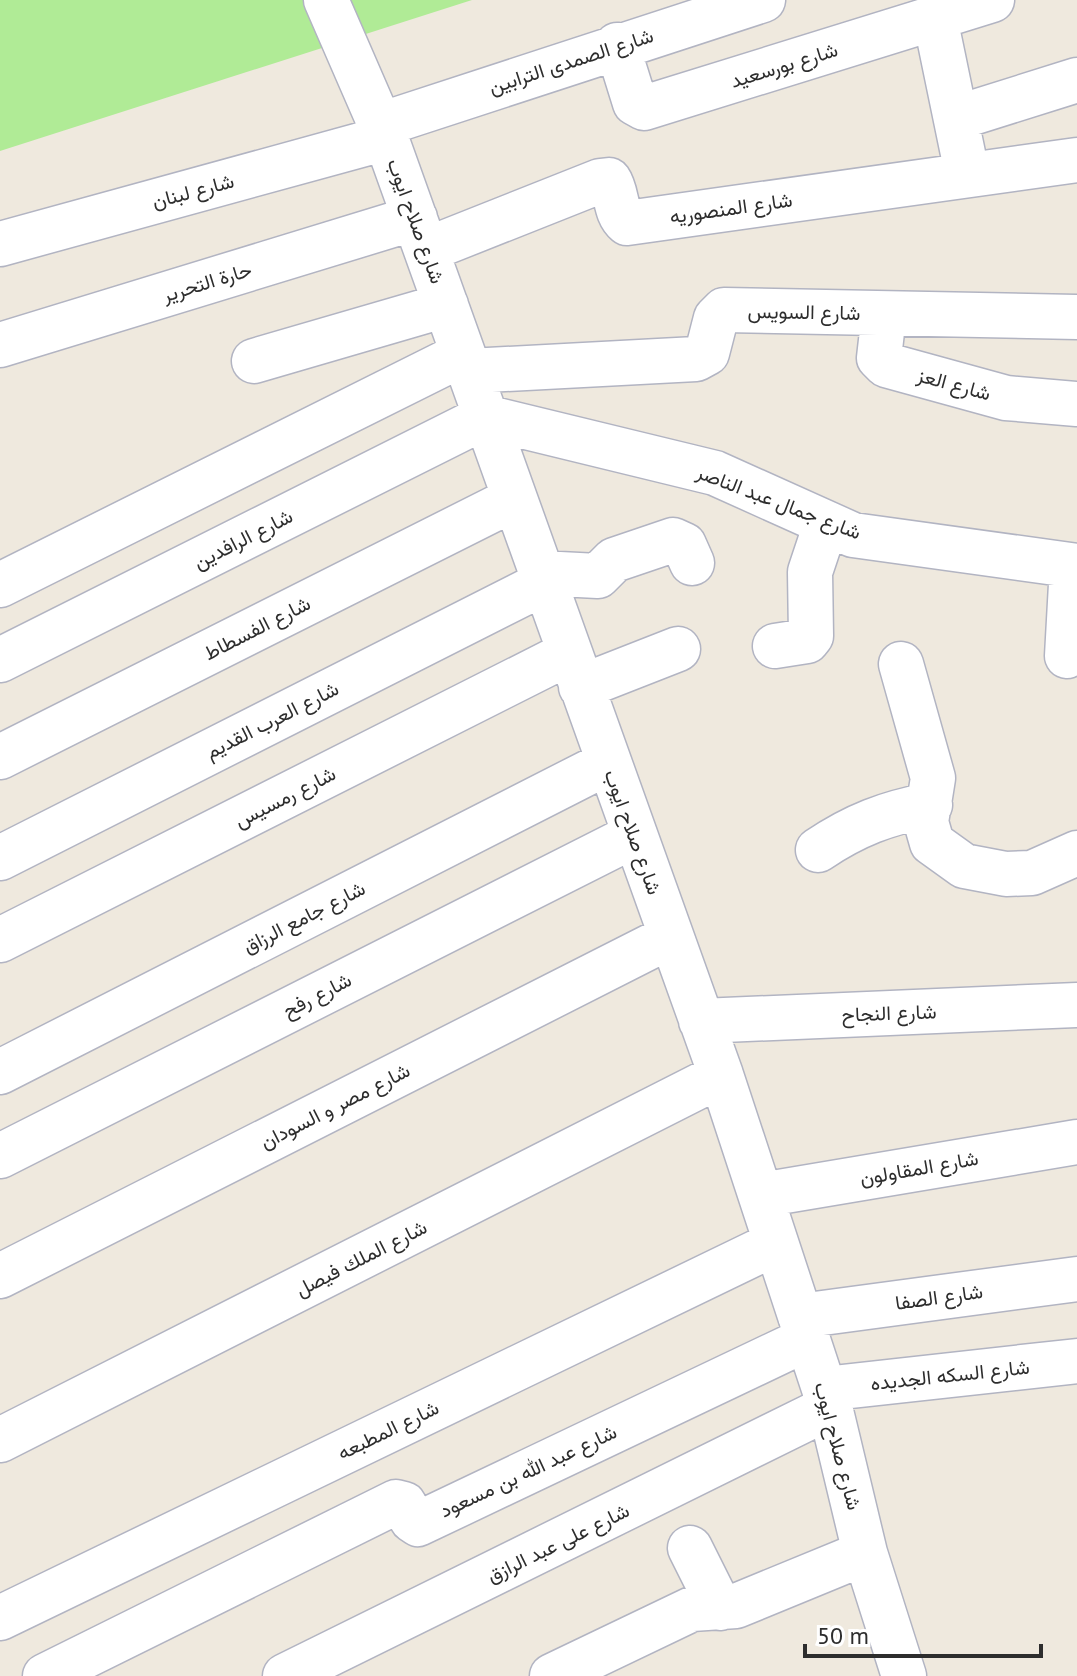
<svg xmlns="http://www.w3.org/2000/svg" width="1077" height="1676" font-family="'PT Sans',Vazirmatn,sans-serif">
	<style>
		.green { fill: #b0eb96 }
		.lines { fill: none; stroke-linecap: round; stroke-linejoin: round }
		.minor-casing { stroke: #b2b4c2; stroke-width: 47 }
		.minor { stroke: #fff; stroke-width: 44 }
		.labels { text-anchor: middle; stroke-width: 6; stroke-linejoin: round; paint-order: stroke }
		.street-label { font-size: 20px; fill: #2d2d2d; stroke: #fff }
	</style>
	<rect width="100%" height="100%" fill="#efe9de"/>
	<path class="green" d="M0 0H472L0 151Z"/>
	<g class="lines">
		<g class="minor-casing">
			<path id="minor" d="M326 0 386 138 721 1075 830 1407 865 1553 904 1676
				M935 18 967 173
				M617 45 635 103 644 108 992 0
				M956 118 1077 80
				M380 125 763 0
				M0 244 386 138
				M426 250 600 181 609 180C618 193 614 212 627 223L1077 160
				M884 314 879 358 886 365 1006 398 1077 404
				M0 345 415 218
				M254 361 446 305
				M469 371 696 359 707 353 716 318 724 310 1077 317
				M540 573 598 576 614 560 673 540 684 545 692 563
				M0 585 463 354
				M775 646 807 641 811 636 810 572 826 524
				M1067 656 1072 566
				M0 660 485 417 715 473 853 535 1077 566
				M901 664 933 778 926 822 932 843 964 866 1006 874 1032 873 1077 853
				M581 687 678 649
				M0 757 514 499
				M818 850C855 825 887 813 930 805
				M0 858 544 583
				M0 940 569 653
				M701 1021 1077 1005
				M0 1072 607 763
				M0 1156 635 835
				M761 1195 1077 1142
				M0 1276 671 936
				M800 1316 1077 1279
				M824 1389 1077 1361
				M0 1440 721 1075
				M690 1548 720 1608
				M0 1618 776 1243
				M45 1676 396 1502 404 1504 412 1520 418 1524 807 1339
				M285 1676 830 1407
				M552 1676 692 1609 736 1606 865 1553"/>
		</g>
		<use href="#minor" class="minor"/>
	</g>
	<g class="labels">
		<g class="street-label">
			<text transform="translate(571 61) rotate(-18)" y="7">شارع الصمدى الترابين</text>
			<text transform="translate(784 65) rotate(-17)" y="7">شارع بورسعيد</text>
			<text transform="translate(193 191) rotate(-15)" y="7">شارع لبنان</text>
			<text transform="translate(731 208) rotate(-8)" y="7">شارع المنصوريه</text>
			<text transform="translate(416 221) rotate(70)" y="7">شارع صلاح ايوب</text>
			<text transform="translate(207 282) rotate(-17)" y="7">حارة التحرير</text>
			<text transform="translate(804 312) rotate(1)" y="7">شارع السويس</text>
			<text transform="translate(954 384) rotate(15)" y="7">شارع العز</text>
			<text transform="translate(779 502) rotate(21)" y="7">شارع جمال عبد الناصر</text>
			<text transform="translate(243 539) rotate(-27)" y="7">شارع الرافدين</text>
			<text transform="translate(257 628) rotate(-27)" y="7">شارع الفسطاط</text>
			<text transform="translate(272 720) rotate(-27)" y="7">شارع العرب القديم</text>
			<text transform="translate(285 797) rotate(-27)" y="7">شارع رمسيس</text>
			<text transform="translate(633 832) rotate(70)" y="7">شارع صلاح ايوب</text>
			<text transform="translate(304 917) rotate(-27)" y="7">شارع جامع الرزاق</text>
			<text transform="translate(317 995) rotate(-27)" y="7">شارع رفح</text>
			<text transform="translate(889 1013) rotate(-2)" y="7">شارع النجاح</text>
			<text transform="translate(335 1106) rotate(-27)" y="7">شارع مصر و السودان</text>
			<text transform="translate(919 1168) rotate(-10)" y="7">شارع المقاولون</text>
			<text transform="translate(361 1258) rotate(-27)" y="7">شارع الملك فيصل</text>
			<text transform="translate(939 1297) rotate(-8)" y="7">شارع الصفا</text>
			<text transform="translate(950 1375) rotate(-6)" y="7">شارع السكه الجديده</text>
			<text transform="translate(388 1430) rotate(-26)" y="7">شارع المطبعه</text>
			<text transform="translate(838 1446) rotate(75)" y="7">شارع صلاح ايوب</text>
			<text transform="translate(528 1471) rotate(-25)" y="7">شارع عبد الله بن مسعود</text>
			<text transform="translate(558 1543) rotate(-26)" y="7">شارع على عبد الرازق</text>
		</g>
	</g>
	<path d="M805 1644v12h236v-12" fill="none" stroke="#2d2d2d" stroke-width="4"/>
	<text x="817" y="1644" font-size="24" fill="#2d2d2d" stroke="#ffffff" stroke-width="6" paint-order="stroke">50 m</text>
</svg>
